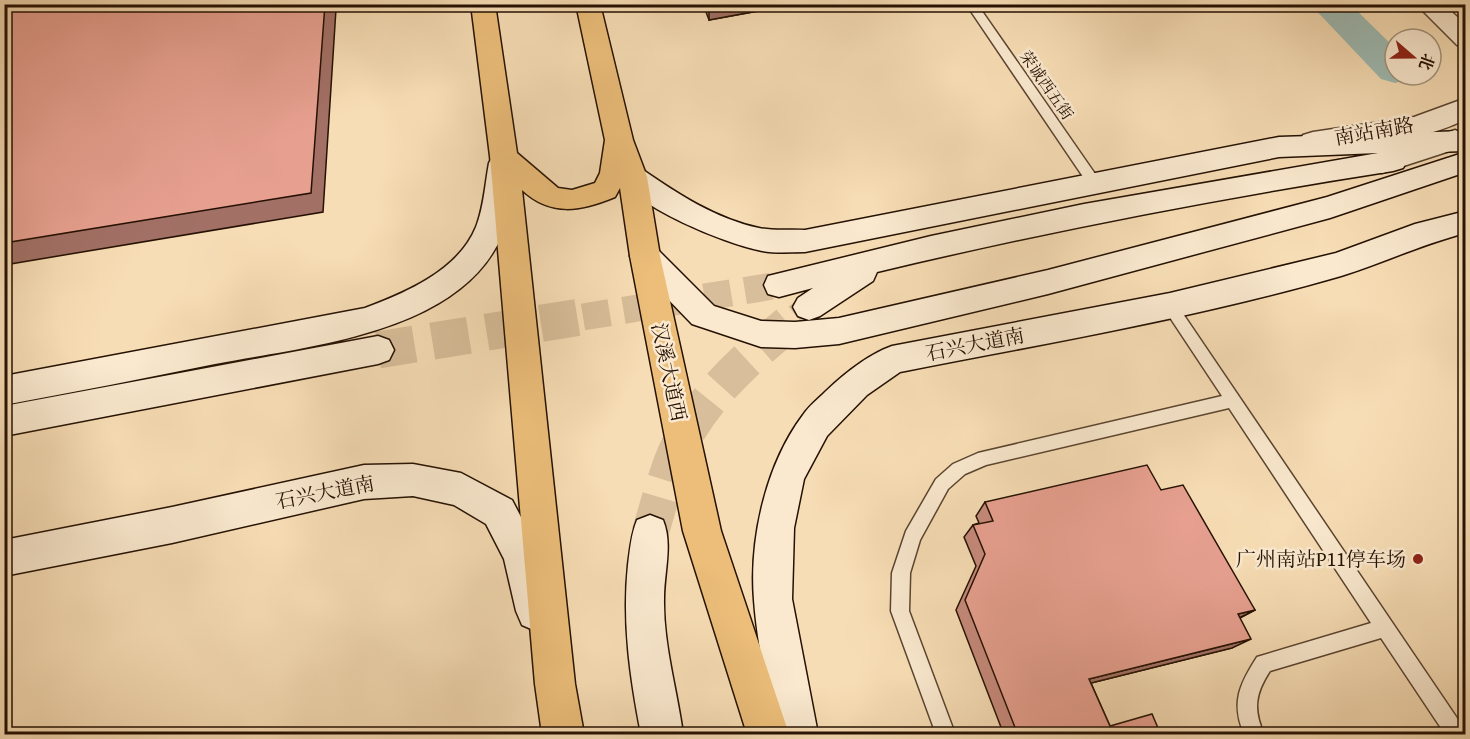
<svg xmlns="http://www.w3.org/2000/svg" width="1470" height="739" font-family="'Gentium Book Plus','Noto Serif SC',serif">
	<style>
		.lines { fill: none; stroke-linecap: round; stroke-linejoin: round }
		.river { fill: #9ebbb4; fill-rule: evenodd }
		.secondary-tunnel-far1 { stroke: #d8be9a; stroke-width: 27; stroke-dasharray: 27 14; stroke-linecap: butt }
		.secondary-tunnel { stroke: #d8be9a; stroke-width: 37; stroke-dasharray: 37 18; stroke-linecap: butt }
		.service-casing { stroke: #5a4430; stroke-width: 3 }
		.tertiary-casing { stroke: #5a4430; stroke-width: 3 }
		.secondary-casing { stroke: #251103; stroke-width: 3 }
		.primary-casing { stroke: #251103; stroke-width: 3 }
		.service { fill: #fae9cf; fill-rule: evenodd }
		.tertiary { fill: #fae9cf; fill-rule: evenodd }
		.secondary { fill: #fae9cf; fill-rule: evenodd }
		.primary { fill: #ecbe7a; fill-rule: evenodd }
		.wall { fill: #c78a7c; stroke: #251103; stroke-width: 1.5 }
		.shaded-wall { fill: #a27065; stroke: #251103; stroke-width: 1.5 }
		.building { fill: #e7a090; stroke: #251103; stroke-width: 1.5 }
		.poi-dot { fill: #8f2418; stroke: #fae9cf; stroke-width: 2 }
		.labels { text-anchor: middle; stroke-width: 5; stroke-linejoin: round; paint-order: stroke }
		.far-street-label { font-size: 16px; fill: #251103; stroke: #fae9cf }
		.street-label { font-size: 20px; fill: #251103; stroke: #fae9cf }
		.poi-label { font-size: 20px; fill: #251103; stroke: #fae9cf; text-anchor: end }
	</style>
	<rect width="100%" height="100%" fill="#f7ddb5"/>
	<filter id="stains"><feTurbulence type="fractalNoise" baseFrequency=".00333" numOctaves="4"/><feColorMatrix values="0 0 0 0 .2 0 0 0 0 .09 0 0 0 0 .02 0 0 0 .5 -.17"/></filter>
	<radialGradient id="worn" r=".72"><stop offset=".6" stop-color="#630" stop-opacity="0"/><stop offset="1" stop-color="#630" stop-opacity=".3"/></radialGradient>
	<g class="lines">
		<path class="river" d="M1310 4H1350L1395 48V75H1411L1409 79 1395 83 1381 79Z"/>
		<path class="secondary-tunnel-far1" d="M583 317 779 285
			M797 317 809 307"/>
		<path class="secondary-tunnel" d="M378 350 592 315
			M650 533C659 505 666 473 679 446 708 390 751 355 799 315"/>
		<g class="service-casing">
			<path id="service" d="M966 4H977L1100 181 1101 184 1100 187H1090Z
				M1170 300 1175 302 1463 727 1465 734H1445L1381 638 1270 671C1255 694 1253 709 1264 734H1244C1231 703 1239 685 1257 657L1371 623 1229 408 986 465 965 474 948 489 920 540 910 573 909 611 955 734H936L891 611 892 573 906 531 936 479 953 464 978 453 1222 396 1165 310 1163 306 1165 302Z"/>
		</g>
		<g class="tertiary-casing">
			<path id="tertiary" d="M1416 4H1443L1466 25V47L1457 45Z
				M1466 98V119C1423 142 1360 144 1313 152L1303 149 1299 142 1303 135 1313 132 1414 117Z
				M1455 130 1466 134 1465 146 1382 173 1372 170 1368 163 1372 156Z"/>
		</g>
		<g class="secondary-casing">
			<path id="secondary" d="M1466 131V151L1398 153 1403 154 1407 161 1403 168 1393 171C1220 198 1048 231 877 272L873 281 820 316 809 320 798 316 793 307 798 298 813 288 779 297 768 294 764 285 768 276 931 236 1084 204 1378 153 1279 157 805 252C789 252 773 254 758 250 724 243 636 207 619 177L623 170 633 167 643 170C678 194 716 219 759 228 774 231 790 229 805 230L1279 137Z
				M1466 152V172L1330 218 1048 294 839 344 795 348 761 347 692 324 634 264 630 256 634 248 645 244 656 248 714 306 761 321 795 322 839 318 1048 270 1327 197Z
				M503 153 513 156C521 169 513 194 510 209 486 332 313 345 215 364 145 378 75 392 4 405V376L365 308C405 293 458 271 476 227 484 207 485 184 489 163L493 156Z
				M1466 211V233C1422 244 1383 263 1341 276 1196 318 1047 343 900 372L867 395 827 436 804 479 794 528 792 599 818 734H776C768 692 757 643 754 600 749 539 766 464 803 415 809 406 818 399 825 392 844 374 867 355 892 346L1170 293 1336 253 1415 224Z
				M378 336 389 340 394 350 389 360 378 364 4 436V406Z
				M413 464 461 473 512 500 541 555 556 611 550 625 536 631 522 625 516 611 504 559 486 524 454 505 413 496 364 499 172 543 4 576V540L172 507 364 465Z
				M650 515 663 520C673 544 664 572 664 598 663 644 677 689 683 734H641C630 678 622 622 628 565 630 549 631 535 637 520Z"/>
		</g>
		<g class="primary-casing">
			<path id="primary" d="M471 4H495L517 153 558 188 572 190 595 183 600 173 605 140 576 4H600L633 140 647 177 660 256 721 531 789 734H747L683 531 630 256 620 188 615 197C581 211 551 217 522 190L575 684 584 734H542L535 684 490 156Z"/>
		</g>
		<use href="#service" class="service"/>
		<use href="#tertiary" class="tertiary"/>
		<use href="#secondary" class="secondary"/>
		<use href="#primary" class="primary"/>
	</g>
	<path class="wall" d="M703 4H796L709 20Z
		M1161 490 1255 610 1240 618 1232 648 1091 683 1110 726 1161 735H1004L956 610 976 566 964 537 973 525 979 523 976 516 985 502Z"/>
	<path class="shaded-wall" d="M325 4H334L336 9 323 212 4 265V243Z
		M709 4H796L709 20Z
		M1255 610 1235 620 1238 614Z
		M1251 639 1232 648 1075 687 1089 679Z"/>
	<path class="building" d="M4 4H325L311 193 4 243Z
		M1147 465 1161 490 1183 485 1255 610 1238 614 1251 639 1089 679 1110 726 1152 714 1161 735H1018L965 600 985 554 973 525 993 521 985 502Z"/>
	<circle class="poi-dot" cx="1418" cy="559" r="6"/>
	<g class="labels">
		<g class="far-street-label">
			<text transform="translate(1047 85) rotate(55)" y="6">荣诚西五街</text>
		</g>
		<g class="street-label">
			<text transform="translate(1374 131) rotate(-10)" y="7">南站南路</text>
			<text transform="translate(975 344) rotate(-11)" y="7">石兴大道南</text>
			<text transform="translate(669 372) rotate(78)" y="7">汉溪大道西</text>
			<text transform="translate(325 492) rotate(-11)" y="7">石兴大道南</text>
		</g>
		<g class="poi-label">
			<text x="1406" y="566">广州南站P11停车场</text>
		</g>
	</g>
	<rect width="1470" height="739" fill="none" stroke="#f7ddb5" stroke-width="24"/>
	<rect x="6" y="6" width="1458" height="727" fill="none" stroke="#251103" stroke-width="3"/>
	<rect x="12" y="12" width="1446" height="715" fill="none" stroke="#251103" stroke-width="1.5"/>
	<g transform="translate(1413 57) rotate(110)"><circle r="28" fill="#fae9cf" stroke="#a5937d" stroke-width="1.5"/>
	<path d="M0-4.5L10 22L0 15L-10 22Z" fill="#8f2418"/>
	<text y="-9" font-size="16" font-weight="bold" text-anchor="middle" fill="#251103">北</text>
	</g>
	<rect width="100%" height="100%" filter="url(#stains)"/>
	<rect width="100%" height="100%" fill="url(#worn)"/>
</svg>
